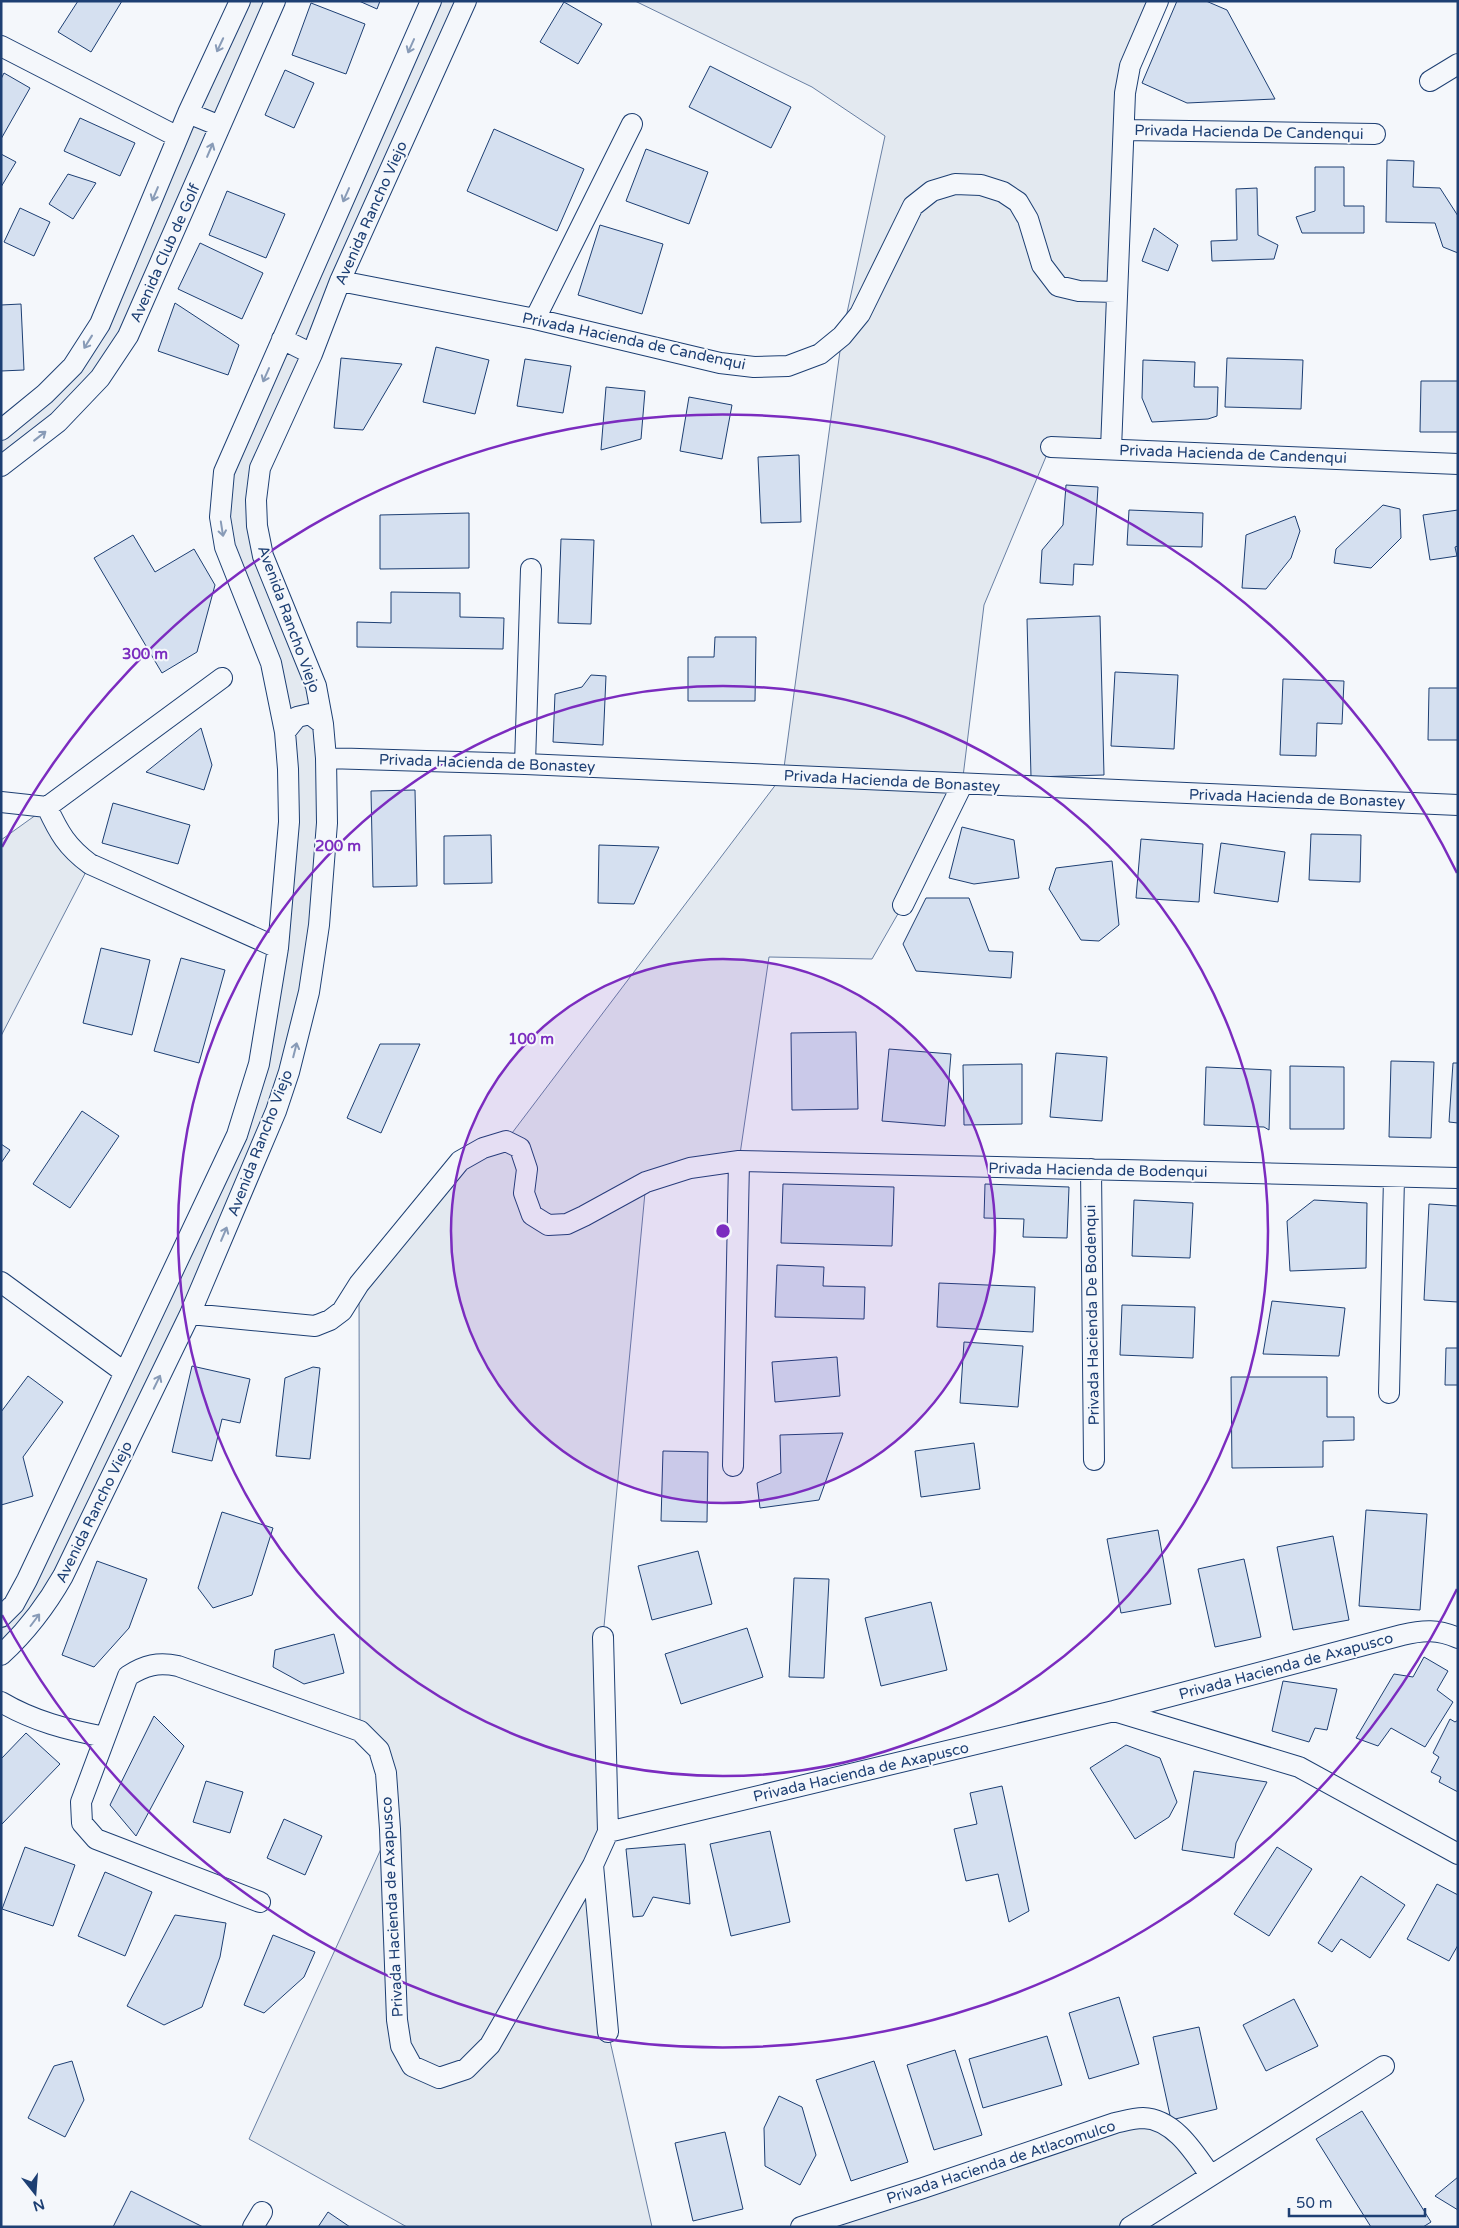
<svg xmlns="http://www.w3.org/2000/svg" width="1459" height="2228" font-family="'Varela Round',sans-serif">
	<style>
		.green { fill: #e3e9f0; stroke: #687fa3 }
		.building { fill: #d5e0f0; stroke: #1d3f73 }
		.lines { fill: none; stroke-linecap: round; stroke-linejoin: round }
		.minor-casing { stroke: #1d3f73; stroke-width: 22 }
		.minor { stroke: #f4f7fb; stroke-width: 20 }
		.oneway { stroke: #889bb7 }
		.ring { fill: none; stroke: #7b2cbf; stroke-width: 2.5 }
		.labels { text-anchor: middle; stroke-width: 4; stroke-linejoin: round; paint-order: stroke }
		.street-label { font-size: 15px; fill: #1d3f73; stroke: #f4f7fb }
		.centre { fill: #7b2cbf; stroke: #f4f7fb; stroke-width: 2.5 }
		.ring-label { font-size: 15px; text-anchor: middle; font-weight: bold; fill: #7b2cbf; stroke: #f4f7fb; stroke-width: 4; stroke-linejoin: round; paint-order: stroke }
	</style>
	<rect width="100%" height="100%" fill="#f4f7fb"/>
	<path class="green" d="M240 1H275L128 336 1 466V430L73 366Z
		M430 1H465L259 469 257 526 316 686 327 823 289 1072 63 1576 1 1655V1617L237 1135 278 948 285 732 225 547 224 472Z
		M635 1H1158L1130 66 1111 449 1050 447 984 605 962 785 903 905 872 959 769 957 739 1161 646 1182 603 1637 608 1832 593 1865 608 2032 652 2227H407L249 2139 390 1829 386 1773 360 1731 359 1284 460 1161 506 1141 783 775 842 336 885 136 812 87Z
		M47 807 90 864 1 1036V840Z
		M1115 2123 1162 2124 1210 2175 1130 2227H801Z"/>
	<path class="building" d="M78 1H122L91 52 58 32Z
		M359 1H380L377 9Z
		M1177 1H1206L1227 10 1275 99 1187 103 1142 83Z
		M564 2 602 24 578 64 540 42Z
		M311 3 365 24 346 74 292 55Z
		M710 66 791 107 771 148 689 107Z
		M285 70 314 83 294 128 265 115Z
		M4 73 30 88 1 139V79Z
		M80 118 135 143 120 176 64 151Z
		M494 129 584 169 557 231 467 191Z
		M646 149 708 172 689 224 626 201Z
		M1 154 16 162 1 187Z
		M1387 160 1414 161 1413 187 1440 188 1458 216V253L1443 247 1435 223 1386 222Z
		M1315 167H1344V206H1364V233H1302L1296 217 1315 211Z
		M68 174 96 183 73 219 49 204Z
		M1257 188 1258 235 1278 245 1274 259 1212 261 1211 241 1237 240 1236 189Z
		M227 191 285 214 266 258 209 235Z
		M20 208 50 222 34 256 4 242Z
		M600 225 663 244 642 314 578 295Z
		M1154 228 1178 245 1168 271 1142 261Z
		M200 243 263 273 242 319 178 289Z
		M175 303 239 345 228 375 158 351Z
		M21 304 24 370 1 371V305Z
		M436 347 489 360 475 414 423 402Z
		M341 358 402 364 363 430 334 428Z
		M1227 358 1303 360 1301 409 1225 407Z
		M525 359 571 366 563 413 517 406Z
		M1143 360 1195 362 1194 387H1218L1217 416 1208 419 1152 422 1142 398Z
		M1421 381H1458V432H1420Z
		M606 387 645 391 641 439 601 450Z
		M689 397 732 405 722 459 680 451Z
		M799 455 801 522 761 523 758 457Z
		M1066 485 1098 487 1093 565 1074 564 1073 585 1040 583 1042 550 1063 525Z
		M1383 505 1400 509 1401 538 1371 568 1334 563 1336 549Z
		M1129 510 1203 513 1202 547 1127 545Z
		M1458 510V546L1455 547 1457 556 1430 560 1423 515Z
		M469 513V568L380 569V515Z
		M1295 516 1300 531 1291 558 1266 589 1242 588 1246 535Z
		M133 535 155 572 194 549 215 585 197 652 162 673 94 558Z
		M561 539 594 540 591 624 558 623Z
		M391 592 460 593V617L504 618 503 649 357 647V622L391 623Z
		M1100 616 1104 775 1031 777 1027 619Z
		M715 637H756L755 701H688V657H714Z
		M1115 672 1178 675 1174 749 1111 746Z
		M591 675 606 676 603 745 553 742 555 694 582 687Z
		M1283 679 1344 681 1342 724 1317 723 1316 756 1280 755Z
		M1429 688H1458V740H1428Z
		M201 728 212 765 204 790 146 772Z
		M415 790 417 886 373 887 371 791Z
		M113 803 190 825 178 864 102 843Z
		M962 827 1014 840 1019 878 974 884 949 878Z
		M1311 834 1361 835 1360 882 1309 880Z
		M491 835 492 883 444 884V836Z
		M1141 839 1203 844 1199 902 1136 898Z
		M1221 843 1285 852 1278 902 1214 893Z
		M599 845 659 847 634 904 598 903Z
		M1112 861 1119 925 1099 941 1081 940 1049 889 1056 868Z
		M926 898H969L989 951 1013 952 1011 978 916 971 903 944Z
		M101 948 150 960 132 1035 83 1023Z
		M181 958 225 970 199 1063 154 1051Z
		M856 1032 858 1109 792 1110 791 1033Z
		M380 1044H420L381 1133 347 1118Z
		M889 1049 951 1054 945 1126 882 1121Z
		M1056 1053 1107 1057 1102 1121 1050 1117Z
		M1391 1061 1434 1062 1431 1138 1389 1137Z
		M1453 1063H1458V1123L1449 1122Z
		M1022 1064V1124L964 1125 963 1065Z
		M1290 1066 1344 1067V1129H1290Z
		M1206 1067 1271 1070 1269 1130 1264 1127 1204 1125Z
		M82 1111 119 1136 70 1208 33 1184Z
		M1 1144 10 1150 1 1163Z
		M783 1184 894 1187 892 1246 781 1243Z
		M985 1184 1069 1187 1067 1238 1023 1237 1024 1219 984 1218Z
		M1134 1200 1193 1203 1190 1258 1132 1256Z
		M1314 1200 1367 1203 1366 1268 1290 1271 1287 1221Z
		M1429 1204 1458 1206V1302L1424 1300Z
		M777 1265 824 1267 823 1286 865 1287 864 1319 775 1317Z
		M939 1283 1035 1287 1033 1332 937 1327Z
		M1272 1301 1345 1308 1339 1356 1263 1354Z
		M1122 1305 1195 1307 1193 1358 1120 1355Z
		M964 1342 1023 1346 1018 1407 960 1403Z
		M1446 1348H1458V1385H1445Z
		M837 1357 840 1396 775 1402 772 1362Z
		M192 1366 250 1379 240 1423 222 1419 212 1461 172 1452Z
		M313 1367 320 1368 310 1459 276 1456 285 1378Z
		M28 1376 63 1402 23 1457 33 1496 1 1505V1412Z
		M1231 1377H1327V1417H1354V1440L1323 1441V1467L1232 1468Z
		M843 1433 819 1500 760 1508 757 1483 781 1473 780 1435Z
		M974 1443 980 1489 921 1497 915 1451Z
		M663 1451 708 1452 707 1522 661 1521Z
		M1366 1510 1427 1514 1420 1610 1359 1606Z
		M222 1512 273 1528 252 1595 213 1608 198 1588Z
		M1158 1530 1171 1604 1121 1613 1107 1539Z
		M1333 1536 1349 1620 1293 1630 1277 1547Z
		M698 1551 712 1604 652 1620 638 1566Z
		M1244 1559 1261 1637 1215 1647 1198 1569Z
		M97 1561 147 1579 129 1628 94 1667 62 1655Z
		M794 1578 829 1579 824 1678 789 1677Z
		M931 1602 947 1670 881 1686 865 1618Z
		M747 1628 763 1677 681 1704 665 1654Z
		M334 1634 344 1673 304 1684 273 1667 275 1650Z
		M1424 1657 1448 1671 1437 1690 1453 1702 1425 1747 1391 1728 1378 1746 1356 1738 1394 1674 1413 1677Z
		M1283 1681 1337 1689 1327 1730 1315 1728 1309 1742 1272 1731Z
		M154 1716 184 1746 136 1836 110 1805Z
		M1450 1719 1455 1722 1458 1720V1792L1439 1782 1441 1777 1431 1772 1439 1757 1433 1753Z
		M26 1733 60 1764 1 1825V1759Z
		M1126 1745 1160 1758 1177 1802 1169 1817 1135 1839 1090 1768Z
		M1194 1771 1267 1782 1236 1843 1234 1858 1182 1850Z
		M206 1781 243 1792 230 1833 193 1822Z
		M1002 1786 1029 1911 1009 1922 998 1874 966 1881 954 1829 977 1824 970 1793Z
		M284 1819 322 1836 305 1875 267 1858Z
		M770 1831 790 1922 731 1936 710 1844Z
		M685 1844 690 1904 653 1897 643 1916 633 1917 626 1849Z
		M25 1847 75 1865 53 1926 2 1909Z
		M1277 1847 1312 1869 1269 1936 1234 1914Z
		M105 1872 152 1892 125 1956 78 1936Z
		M1361 1876 1405 1905 1370 1958 1341 1939 1332 1952 1318 1943Z
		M1437 1884 1458 1895V1945L1449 1961 1407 1939Z
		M175 1915 226 1923 220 1957 202 2007 164 2025 127 2006Z
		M273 1935 315 1952 304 1977 264 2013 244 2005Z
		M1119 1997 1139 2064 1089 2079 1069 2013Z
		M1294 1999 1318 2046 1266 2071 1243 2025Z
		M1199 2027 1217 2109 1171 2120 1153 2037Z
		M1047 2036 1062 2085 983 2108 969 2059Z
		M955 2050 982 2135 934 2150 907 2065Z
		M72 2061 84 2100 65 2137 28 2118 54 2066Z
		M874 2061 908 2162 851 2181 816 2080Z
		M779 2096 802 2107 816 2155 800 2185 765 2166 764 2128Z
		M1362 2111 1431 2222 1423 2227H1371L1316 2139Z
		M725 2132 743 2209 693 2221 675 2143Z
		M1458 2177V2210L1435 2196Z
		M131 2191 203 2227H113Z
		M328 2212 350 2227H318Z"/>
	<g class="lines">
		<g class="minor-casing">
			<path id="minor" d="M1 46 178 137
				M1430 81 1458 64
				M188 113 220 126
				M1124 130 1375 134
				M340 281 535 319 720 363 754 367 788 366 820 354 842 336 860 314 913 206 932 191 955 184 981 185 1003 192 1018 202 1028 219 1042 265 1058 286 1079 291 1116 292
				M535 319 632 124
				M282 339 312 354
				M1 430 45 394 73 366 100 324 188 113 240 1
				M1051 447 1458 464
				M1111 449 1125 93 1130 66 1158 1
				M1 466 58 422 100 378 128 336 275 1
				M285 732 297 717 310 714 323 724
				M326 758 525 764 1458 805
				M525 764 531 569
				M1 802 47 807
				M47 807C59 833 67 847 90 864L278 948
				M47 807 222 678
				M903 905 962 785
				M1091 1169 1094 1460
				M1 1282 124 1372
				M190 1314 315 1326 330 1320 342 1311 359 1284 460 1161 483 1148 506 1141 520 1148 527 1169 524 1193 532 1215 548 1225 567 1224 584 1216 646 1182 690 1168 739 1161 1458 1178
				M1389 1393 1394 1178
				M733 1466 739 1161
				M1 1617 14 1604 27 1580 237 1135 259 1064 278 948 289 822 288 769 285 732 271 663 225 547 220 517 224 472 431 1
				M603 1637 608 1832
				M1 1655C27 1631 46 1606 63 1576L190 1314 276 1111 289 1072 309 992 319 925 327 823 326 758 323 724 316 686 263 556 257 526 256 500 260 468 312 354 340 281 466 1
				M1 1702C33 1721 68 1730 105 1737
				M1114 1711 1299 1767 1458 1854
				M593 1865 608 2032
				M260 1902 96 1839 82 1823 81 1802 128 1676C145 1665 158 1662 178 1666L360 1731 379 1750 386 1773 390 1829 397 2020 401 2046 412 2066 439 2078 466 2069 490 2045 593 1865 608 1832 1114 1711 1402 1635C1423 1630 1438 1629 1458 1638
				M253 2227 262 2212
				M801 2227 923 2188 1115 2123C1124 2121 1134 2118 1143 2118 1174 2119 1194 2152 1210 2175
				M1130 2227 1384 2066"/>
		</g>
		<use href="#minor" class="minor"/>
	</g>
	<defs><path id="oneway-shaft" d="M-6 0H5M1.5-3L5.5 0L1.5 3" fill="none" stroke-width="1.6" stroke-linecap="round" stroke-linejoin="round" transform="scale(1.25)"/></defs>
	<g class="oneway">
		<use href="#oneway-shaft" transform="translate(220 45) rotate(115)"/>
		<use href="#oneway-shaft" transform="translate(411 46) rotate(114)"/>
		<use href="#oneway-shaft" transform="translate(210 150) rotate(-67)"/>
		<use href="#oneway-shaft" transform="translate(155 194) rotate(113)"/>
		<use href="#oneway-shaft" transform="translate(346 195) rotate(114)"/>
		<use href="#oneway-shaft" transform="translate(88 342) rotate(122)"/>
		<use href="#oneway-shaft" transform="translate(266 375) rotate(114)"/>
		<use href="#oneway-shaft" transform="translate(40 436) rotate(-38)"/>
		<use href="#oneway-shaft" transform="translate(222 529) rotate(81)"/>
		<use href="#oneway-shaft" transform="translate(295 1050) rotate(-76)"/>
		<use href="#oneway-shaft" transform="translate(224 1234) rotate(-67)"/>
		<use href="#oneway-shaft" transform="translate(157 1382) rotate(-64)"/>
		<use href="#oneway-shaft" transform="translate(35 1620) rotate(-53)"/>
	</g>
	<circle cx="723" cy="1231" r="272" fill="#7b2cbf" fill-opacity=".12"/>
	<g class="ring">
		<circle cx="723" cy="1231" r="272"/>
		<circle cx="723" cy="1231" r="545"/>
		<path d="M1457 1589A817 817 0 0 1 2 1615M2 847A817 817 0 0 1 1457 873"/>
	</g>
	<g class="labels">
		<g class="street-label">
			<text transform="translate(1249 132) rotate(1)" y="5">Privada Hacienda De Candenqui</text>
			<text transform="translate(371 213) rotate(-66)" y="5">Avenida Rancho Viejo</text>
			<text transform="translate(165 253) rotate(-66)" y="5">Avenida Club de Golf</text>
			<text transform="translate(634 341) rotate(12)" y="5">Privada Hacienda de Candenqui</text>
			<text transform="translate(1233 454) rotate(2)" y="5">Privada Hacienda de Candenqui</text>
			<text transform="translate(289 619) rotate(70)" y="5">Avenida Rancho Viejo</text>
			<text transform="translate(487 763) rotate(2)" y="5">Privada Hacienda de Bonastey</text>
			<text transform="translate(892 781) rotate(3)" y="5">Privada Hacienda de Bonastey</text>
			<text transform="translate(1297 798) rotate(2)" y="5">Privada Hacienda de Bonastey</text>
			<text transform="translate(260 1143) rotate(-69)" y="5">Avenida Rancho Viejo</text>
			<text transform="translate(1098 1170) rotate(1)" y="5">Privada Hacienda de Bodenqui</text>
			<text transform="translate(1092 1315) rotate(-91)" y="5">Privada Hacienda De Bodenqui</text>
			<text transform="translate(94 1512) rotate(-64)" y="5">Avenida Rancho Viejo</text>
			<text transform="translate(1286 1666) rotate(-15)" y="5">Privada Hacienda de Axapusco</text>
			<text transform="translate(861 1772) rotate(-13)" y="5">Privada Hacienda de Axapusco</text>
			<text transform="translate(392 1907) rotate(-93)" y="5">Privada Hacienda de Axapusco</text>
			<text transform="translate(1001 2162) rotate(-18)" y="5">Privada Hacienda de Atlacomulco</text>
		</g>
	</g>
	<circle cx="723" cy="1231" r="8" class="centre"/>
	<g class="ring-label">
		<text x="145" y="659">300 m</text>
		<text x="338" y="851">200 m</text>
		<text x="531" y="1044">100 m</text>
	</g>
	<rect width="1459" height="2228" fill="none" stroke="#1d3f73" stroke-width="5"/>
	<g transform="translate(35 2193) rotate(163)" stroke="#f4f7fb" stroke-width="4" paint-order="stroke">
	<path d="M0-4L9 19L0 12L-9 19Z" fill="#1d3f73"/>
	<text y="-8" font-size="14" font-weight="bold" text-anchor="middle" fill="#1d3f73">N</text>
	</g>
	<path d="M1289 2208v8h136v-8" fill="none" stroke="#1d3f73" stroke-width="2.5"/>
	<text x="1296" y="2208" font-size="15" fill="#1d3f73" stroke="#f4f7fb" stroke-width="4" paint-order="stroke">50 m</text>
</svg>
